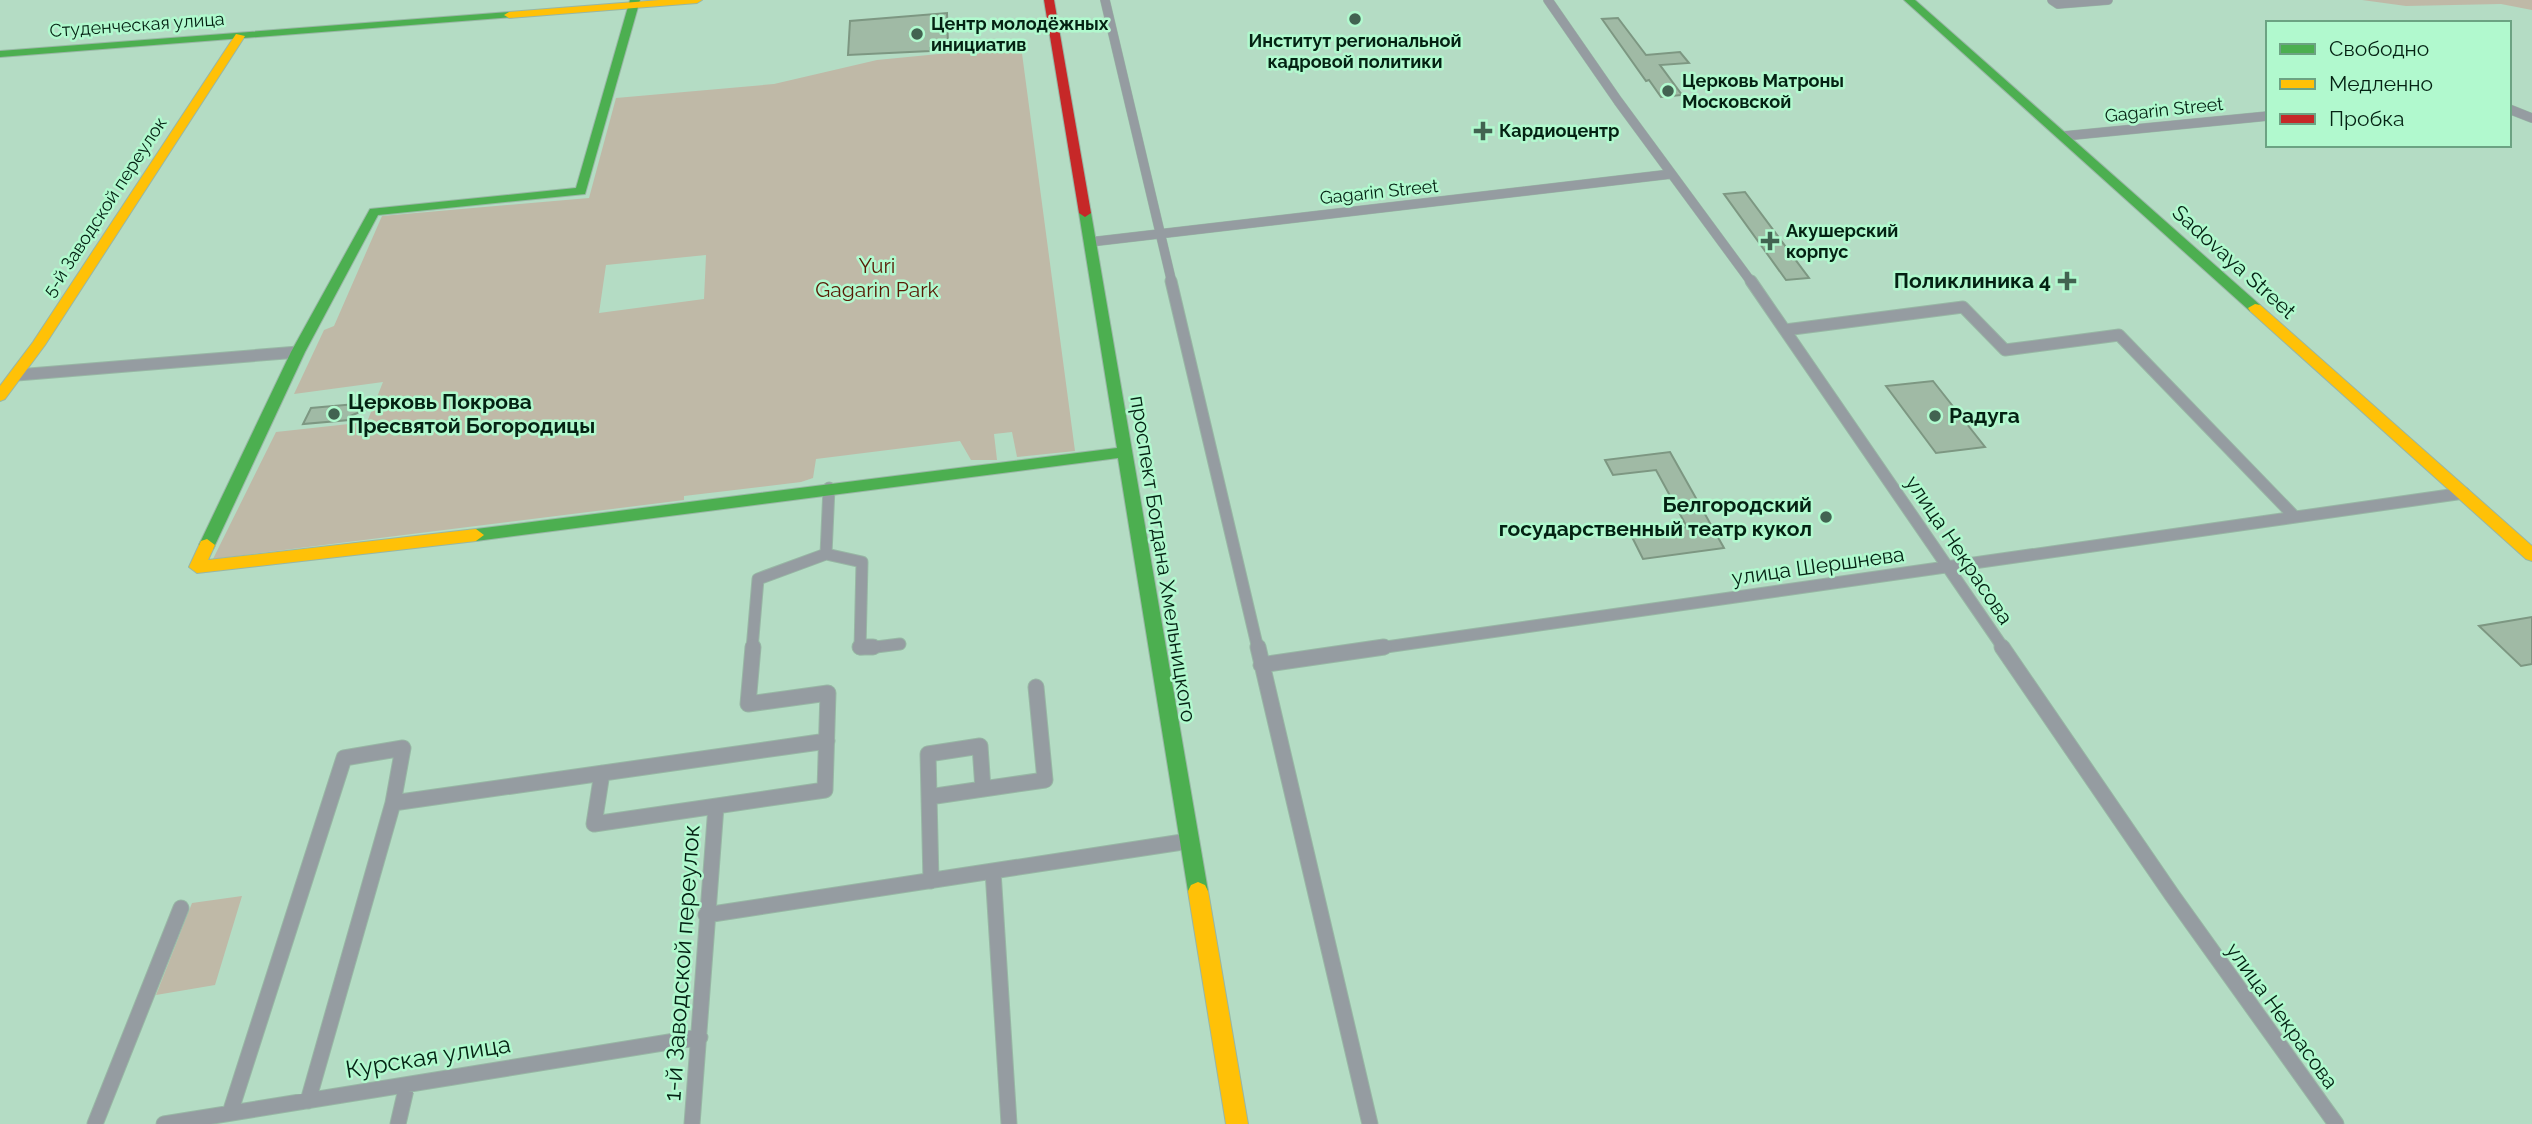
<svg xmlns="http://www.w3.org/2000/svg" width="2532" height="1124" font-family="Raleway,sans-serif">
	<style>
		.green { fill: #bfb9a7; fill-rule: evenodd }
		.building { fill: #a0baa5; stroke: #7d9782; stroke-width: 2 }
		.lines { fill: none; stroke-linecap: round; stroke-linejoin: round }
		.street-far2-casing { stroke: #98b7a5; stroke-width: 10 }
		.street-far1-casing { stroke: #98b7a5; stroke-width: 13 }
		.street-casing { stroke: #98b7a5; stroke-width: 17 }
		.fast-casing { stroke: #98b7a5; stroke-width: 2 }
		.slow-casing { stroke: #98b7a5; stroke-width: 2 }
		.jam-casing { stroke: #98b7a5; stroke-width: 2 }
		.street-far2 { stroke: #959ca1; stroke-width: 9 }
		.street-far1 { stroke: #959ca1; stroke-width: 11 }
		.street { stroke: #959ca1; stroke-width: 15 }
		.fast { fill: #4caf50; fill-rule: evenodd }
		.slow { fill: #ffc107; fill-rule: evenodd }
		.jam { fill: #c62828; fill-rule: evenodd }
		.poi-dot { fill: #426351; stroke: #b1f9ce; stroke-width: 2.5 }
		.labels { text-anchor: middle; stroke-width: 5; stroke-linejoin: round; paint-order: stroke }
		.far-poi-label { font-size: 18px; font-weight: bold; fill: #042213; stroke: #b1f9ce; text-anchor: start }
		.far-street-label { font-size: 18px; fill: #042213; stroke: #b1f9ce }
		.street-label { font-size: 21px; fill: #042213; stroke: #b1f9ce }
		.park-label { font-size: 21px; fill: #581a05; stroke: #b1f9ce }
		.poi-label { font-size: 21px; font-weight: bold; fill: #042213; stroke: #b1f9ce; text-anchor: end }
		.near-street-label { font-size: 24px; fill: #042213; stroke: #b1f9ce }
	</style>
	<rect width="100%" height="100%" fill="#b4dcc4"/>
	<path class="green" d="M2362 0H2532V10L2501 4 2406 6Z
		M1021 46 1075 451 1017 457 1012 432 994 434 997 460H971L960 441 816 459 813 478 801 482 684 496V500L213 559 276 432 367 422 383 382 294 394 324 330 334 326 382 216 589 198 616 98 774 84 877 60ZM706 255 704 299 599 313 606 265Z
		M242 896 215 985 156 995 192 903Z"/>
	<path class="building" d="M947 13 948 46 930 48V51L848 55 850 21Z
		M1618 18 1646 55 1680 52 1689 63 1660 65 1682 95 1661 97 1649 80 1646 81 1602 19Z
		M1745 192 1809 278 1786 280 1724 194Z
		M1933 381 1985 447 1936 453 1886 386Z
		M356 404 365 410 350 416 349 420 303 424 311 408Z
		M1670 452 1724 548 1643 559 1631 535 1687 527 1656 470 1613 475 1605 460Z
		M2532 617V664L2521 666 2479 626Z"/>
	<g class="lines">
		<g class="street-far2-casing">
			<path id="street-far2" d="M1105 0 1172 283
				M1548 0 1618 101 1752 283
				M2052 0 2058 4 2108 0
				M2509 109 2532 118
				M2064 136 2268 116
				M1090 242 1671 174"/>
		</g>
		<g class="street-far1-casing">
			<path id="street-far1" d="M1171 281 1258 649
				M1751 281 2004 649
				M1785 330 1963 307 2005 350 2119 335 2295 517
				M17 375 298 352
				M826 554 862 562 860 649 900 644
				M752 649 758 579 826 554 829 488
				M1372 649 2464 493"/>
		</g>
		<g class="street-casing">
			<path id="street" d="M860 647H873
				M1258 647 1370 1124
				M2002 647 2172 895 2336 1124
				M1261 665 1384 647
				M602 773 594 824 825 790 828 693 748 704 753 647
				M929 797 983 789
				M393 803 827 741
				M993 871 1009 1124
				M931 881 928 754 980 746 983 789 1045 780 1036 687
				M706 915 1189 841
				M230 1113 344 758 403 748 393 803 308 1101
				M95 1124 181 908
				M164 1124 700 1037
				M398 1124 407 1085
				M692 1124 716 806"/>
		</g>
		<g class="fast-casing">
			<path id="fast" d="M630 0H640L585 194 378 215 305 352 215 545 213 549H201L199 545 291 352 370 209 576 188Z
				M1904 0H1915L2260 305V311H2250Z
				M509 12 514 15 513 17 0 57V51Z
				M1085 209 1091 213 1208 891 1205 897 1198 900 1191 897 1188 891 1118 458 476 541 468 535 476 529 1117 448 1079 213Z"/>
		</g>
		<g class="slow-casing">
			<path id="slow" d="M660 0H702L697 3 509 18 504 15 509 12Z
				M236 34 245 36 45 345 5 399 0 401V386L33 342Z
				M2255 304 2260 305 2532 546V561L2526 559 2250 311 2248 308Z
				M476 529 484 535 476 541 197 573 189 567 201 541 207 539 215 545 208 560Z
				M1198 882 1205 885 1208 891 1248 1124H1226L1188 891 1191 885Z"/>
		</g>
		<g class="jam-casing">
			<path id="jam" d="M1044 0H1054L1091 213 1085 217 1079 213Z"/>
		</g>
		<use href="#street-far2" class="street-far2"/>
		<use href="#street-far1" class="street-far1"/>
		<use href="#street" class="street"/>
		<use href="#fast" class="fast"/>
		<use href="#slow" class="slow"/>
		<use href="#jam" class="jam"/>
	</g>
	<g class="poi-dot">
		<circle cx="1355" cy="19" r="7"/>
		<circle cx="917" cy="34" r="7"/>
		<circle cx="1668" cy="91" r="7"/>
		<path d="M1479.5 120.5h7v7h7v7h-7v7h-7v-7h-7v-7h7z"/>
		<path d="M1766.5 230.5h7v7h7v7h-7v7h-7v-7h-7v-7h7z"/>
		<path d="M2063.5 270.5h7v7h7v7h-7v7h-7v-7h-7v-7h7z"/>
		<circle cx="334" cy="414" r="7"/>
		<circle cx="1935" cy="416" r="7"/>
		<circle cx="1826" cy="517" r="7"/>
	</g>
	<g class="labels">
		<g class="far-poi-label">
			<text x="931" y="30">Центр молодёжных<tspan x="931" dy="21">инициатив</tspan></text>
			<text x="1355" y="47" text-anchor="middle">Институт региональной<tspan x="1355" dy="21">кадровой политики</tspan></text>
			<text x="1682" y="87">Церковь Матроны<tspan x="1682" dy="21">Московской</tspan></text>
			<text x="1499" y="137">Кардиоцентр</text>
			<text x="1786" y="237">Акушерский<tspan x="1786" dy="21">корпус</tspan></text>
		</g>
		<g class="far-street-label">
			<text transform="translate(137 25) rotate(-4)" y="6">Студенческая улица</text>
			<text transform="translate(2164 110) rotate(-6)" y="6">Gagarin Street</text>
			<text transform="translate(1379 192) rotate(-6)" y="6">Gagarin Street</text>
			<text transform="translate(105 207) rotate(-57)" y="6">5-й Заводской переулок</text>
		</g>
		<g class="street-label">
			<text transform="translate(2234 262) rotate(42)" y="7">Sadovaya Street</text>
			<text transform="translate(1959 550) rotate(56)" y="7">улица Некрасова</text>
			<text transform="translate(1163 559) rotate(81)" y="7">проспект Богдана Хмельницкого</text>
			<text transform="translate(1818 566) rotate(-8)" y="7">улица Шершнева</text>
			<text transform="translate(2282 1016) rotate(54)" y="7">улица Некрасова</text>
		</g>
		<g class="park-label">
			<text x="877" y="273">Yuri<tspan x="877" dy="24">Gagarin Park</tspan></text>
		</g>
		<g class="poi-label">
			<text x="2051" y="288">Поликлиника 4</text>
			<text x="348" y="409" text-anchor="start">Церковь Покрова<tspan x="348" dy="24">Пресвятой Богородицы</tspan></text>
			<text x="1949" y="423" text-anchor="start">Радуга</text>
			<text x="1812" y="512">Белгородский<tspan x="1812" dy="24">государственный театр кукол</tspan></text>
		</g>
		<g class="near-street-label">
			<text transform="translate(682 963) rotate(-86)" y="8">1-й Заводской переулок</text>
			<text transform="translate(428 1057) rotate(-9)" y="8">Курская улица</text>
		</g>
	</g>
	<rect x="2266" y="21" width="245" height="126" fill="#b1f9ce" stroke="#6ca383" stroke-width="2"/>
	<rect x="2280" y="44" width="35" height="10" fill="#4caf50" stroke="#6ca383" stroke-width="2"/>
	<text x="2329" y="56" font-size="21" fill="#042213">Свободно</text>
	<rect x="2280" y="79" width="35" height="10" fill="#ffc107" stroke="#6ca383" stroke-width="2"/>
	<text x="2329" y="91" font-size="21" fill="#042213">Медленно</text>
	<rect x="2280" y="114" width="35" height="10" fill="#c62828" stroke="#6ca383" stroke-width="2"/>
	<text x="2329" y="126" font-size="21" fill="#042213">Пробка</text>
</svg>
